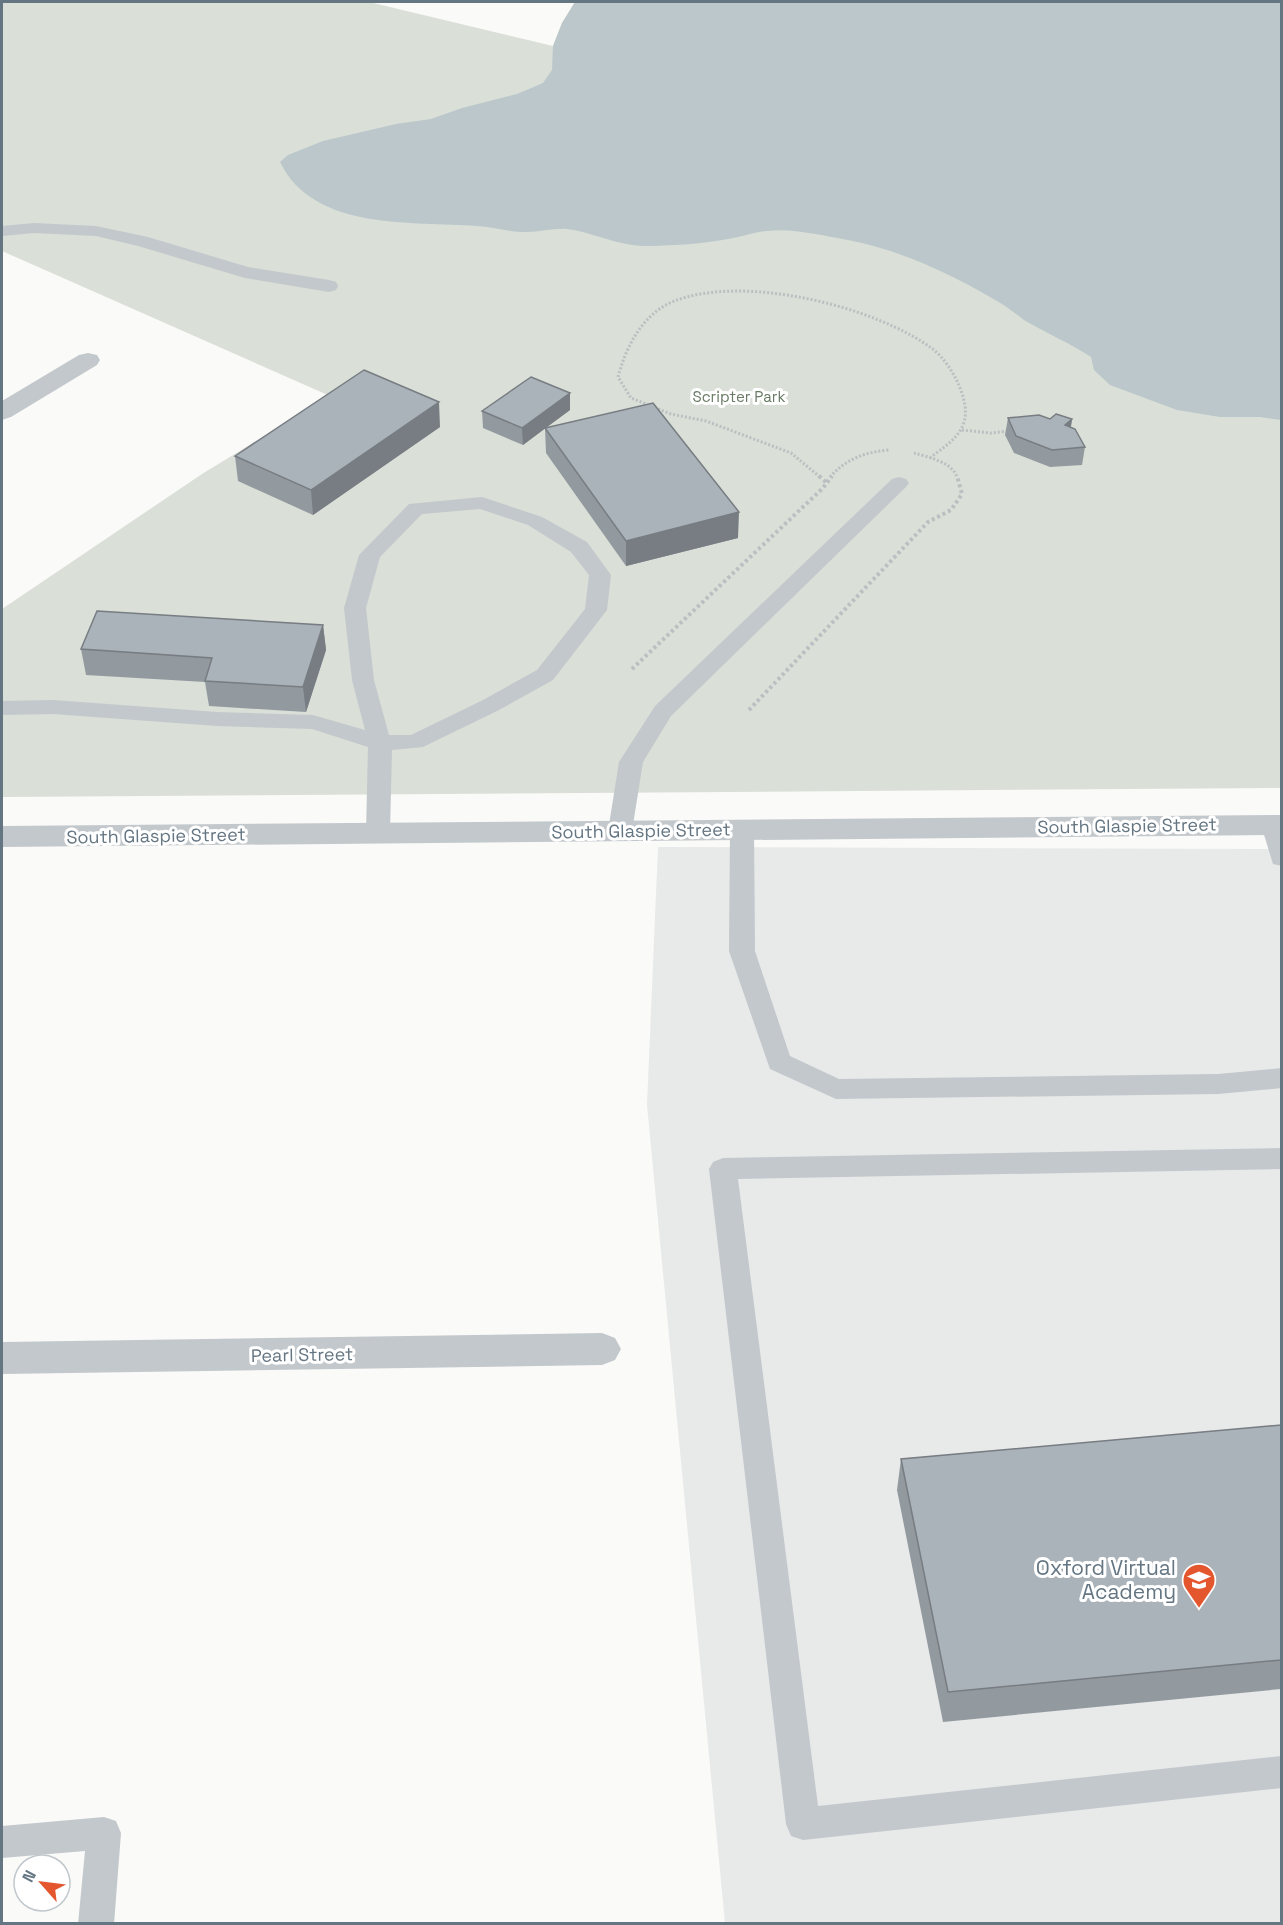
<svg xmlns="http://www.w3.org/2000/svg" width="1283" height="1925" font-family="'Space Grotesk',sans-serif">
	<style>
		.built { fill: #e8e9e9 }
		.green { fill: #dadfd7 }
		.water { fill: #bbc7cb }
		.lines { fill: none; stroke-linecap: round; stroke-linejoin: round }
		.path-far1 { stroke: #bbbfc2; stroke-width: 3; stroke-dasharray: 2 2; stroke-linecap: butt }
		.path { stroke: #bbbfc2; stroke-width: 4; stroke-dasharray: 3 3; stroke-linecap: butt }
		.service { fill: #c3c8cc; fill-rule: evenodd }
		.minor { fill: #c3c8cc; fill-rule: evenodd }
		.wall { fill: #929a9f }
		.shaded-wall { fill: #777d82 }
		.building { fill: #aab3b9; stroke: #777d82; stroke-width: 1.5 }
		.labels { text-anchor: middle; stroke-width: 6; stroke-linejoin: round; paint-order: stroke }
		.far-park-label { font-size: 15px; fill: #687a64; stroke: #fff }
		.street-label { font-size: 18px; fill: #657683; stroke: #fff }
		.near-poi-label { font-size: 21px; fill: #657683; stroke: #fff; text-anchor: end }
	</style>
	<rect width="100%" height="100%" fill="#fafaf8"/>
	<path class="built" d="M658 847 1281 849V1923H725L647 1105Z"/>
	<path class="green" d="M2 2H369L553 46 562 23 575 2H1281V788L2 797V609L202 474 330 396 2 251Z"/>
	<path class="water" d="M575 2H1281V420L1260 417H1220L1177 410 1110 385 1094 370 1091 357C1070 343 1046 333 1024 320 1017 315 1010 309 1002 304 956 276 901 250 848 240 823 236 793 228 767 231 754 232 741 237 728 239 701 244 669 246 642 246 616 245 592 232 567 229 554 228 540 232 526 232 510 232 493 227 477 226 414 221 314 232 280 162L288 155 323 141 396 124 431 119 462 108 517 94 543 83 552 70 553 46 562 23Z"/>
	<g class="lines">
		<path class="path-far1" d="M962 430 991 433 1009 431
			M914 453C928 457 952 462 957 477
			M820 477 791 453 706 421 671 414 631 398 618 377C626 347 642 315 672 302 741 273 876 306 934 350 944 358 952 371 958 383 963 394 968 410 964 422 959 439 942 448 930 458
			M830 477C846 459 865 452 889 450"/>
		<path class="path" d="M819 476 826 482
			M632 669 823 488 832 476
			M749 710 928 522 951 510 962 494 957 476"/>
		<path class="service" d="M34 223 96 226 148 237 248 267 329 280 336 282 338 286 336 290 329 292 245 278 138 246 96 236 34 233 2 236V226Z
			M899 477 906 479 909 483 906 487 671 716 643 762 632 831 629 837 620 839 611 837 608 831 619 762 655 706 892 479Z
			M482 497 542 517 587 542 611 575 607 610 553 680 499 710 423 747 392 750 390 833 387 839 378 841 369 839 366 833 368 747 312 729 217 726 53 714 2 715V701L53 700 217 712 313 715 365 730 352 680 344 608 359 555 409 504ZM480 509 528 525 571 552 589 575 585 609 537 670 483 700 411 735H389L374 680 366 608 380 557 422 514Z
			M1273 817 1282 819V866L1273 864 1261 825 1264 819Z
			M742 822 751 824 754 830 755 951 790 1056 839 1079 1218 1074 1282 1068V1088L1218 1094 836 1099 770 1069 729 951 730 830 733 824Z
			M1282 1148V1169L738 1179 818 1806 1282 1756V1788L803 1840 791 1836 786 1824 709 1169 713 1162 723 1158Z
			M104 1817 116 1821 121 1833 114 1924H78L85 1851 2 1858V1826Z"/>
		<path class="minor" d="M88 353 97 355 100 360 97 365 11 417 2 420V401L79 355Z
			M1282 815V835L2 847V826Z
			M602 1333 615 1338 621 1349 615 1360 602 1365 2 1374V1342Z"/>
	</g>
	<path class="wall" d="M570 393V410L545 428 738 538 626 566 546 453 545 428 523 445 483 428 482 411Z
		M1008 418 1072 419 1071 427 1085 447 1082 465 1050 467 1014 453 1005 435Z
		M440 427 313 515 238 481 235 456Z
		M323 625 326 650 306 712 209 706 205 682 86 675 81 649Z
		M1281 1425V1689L943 1722 897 1490 901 1459Z"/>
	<path class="shaded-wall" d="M570 393V410L523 445 522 428Z
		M439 402 440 427 313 515 311 490Z
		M1072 419 1069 437 1065 425Z
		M739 512 738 538 626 566V541Z
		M323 625 326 650 306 712 303 687Z"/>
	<path class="building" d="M364 370 439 402 311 490 235 456Z
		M531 377 570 393 522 428 482 411Z
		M653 403 739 512 626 541 545 428Z
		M1056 414 1072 419 1065 425 1075 429 1085 447 1052 450 1016 436 1008 418 1039 415 1050 419Z
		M97 611 323 625 303 687 205 681 212 658 81 649Z
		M1281 1425V1660L948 1692 901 1459Z"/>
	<defs>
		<g id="school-pin" transform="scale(1.725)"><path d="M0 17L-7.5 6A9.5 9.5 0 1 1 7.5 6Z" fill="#e4572e" stroke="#fff"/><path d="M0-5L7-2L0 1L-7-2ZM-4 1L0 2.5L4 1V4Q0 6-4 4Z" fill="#fff"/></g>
	</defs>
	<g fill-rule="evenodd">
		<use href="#school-pin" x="1199" y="1580"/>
	</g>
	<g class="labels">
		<g class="far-park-label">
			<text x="739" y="402">Scripter Park</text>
		</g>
		<g class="street-label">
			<text transform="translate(1127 826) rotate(-1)" y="6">South Glaspie Street</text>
			<text transform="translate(641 831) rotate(-1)" y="6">South Glaspie Street</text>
			<text transform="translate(156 836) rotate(-1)" y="6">South Glaspie Street</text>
			<text transform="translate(302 1355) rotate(-1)" y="6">Pearl Street</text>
		</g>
		<g class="near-poi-label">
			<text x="1176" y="1575">Oxford Virtual<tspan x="1176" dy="24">Academy</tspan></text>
		</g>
	</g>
	<rect width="1283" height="1925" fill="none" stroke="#657683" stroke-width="6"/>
	<g transform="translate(42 1883) rotate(298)"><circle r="28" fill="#ffffff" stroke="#c1c8cd" stroke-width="1.5"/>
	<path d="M0-4.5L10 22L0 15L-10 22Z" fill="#e4572e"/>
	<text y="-9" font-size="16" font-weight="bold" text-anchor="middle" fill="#657683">N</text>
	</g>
</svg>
